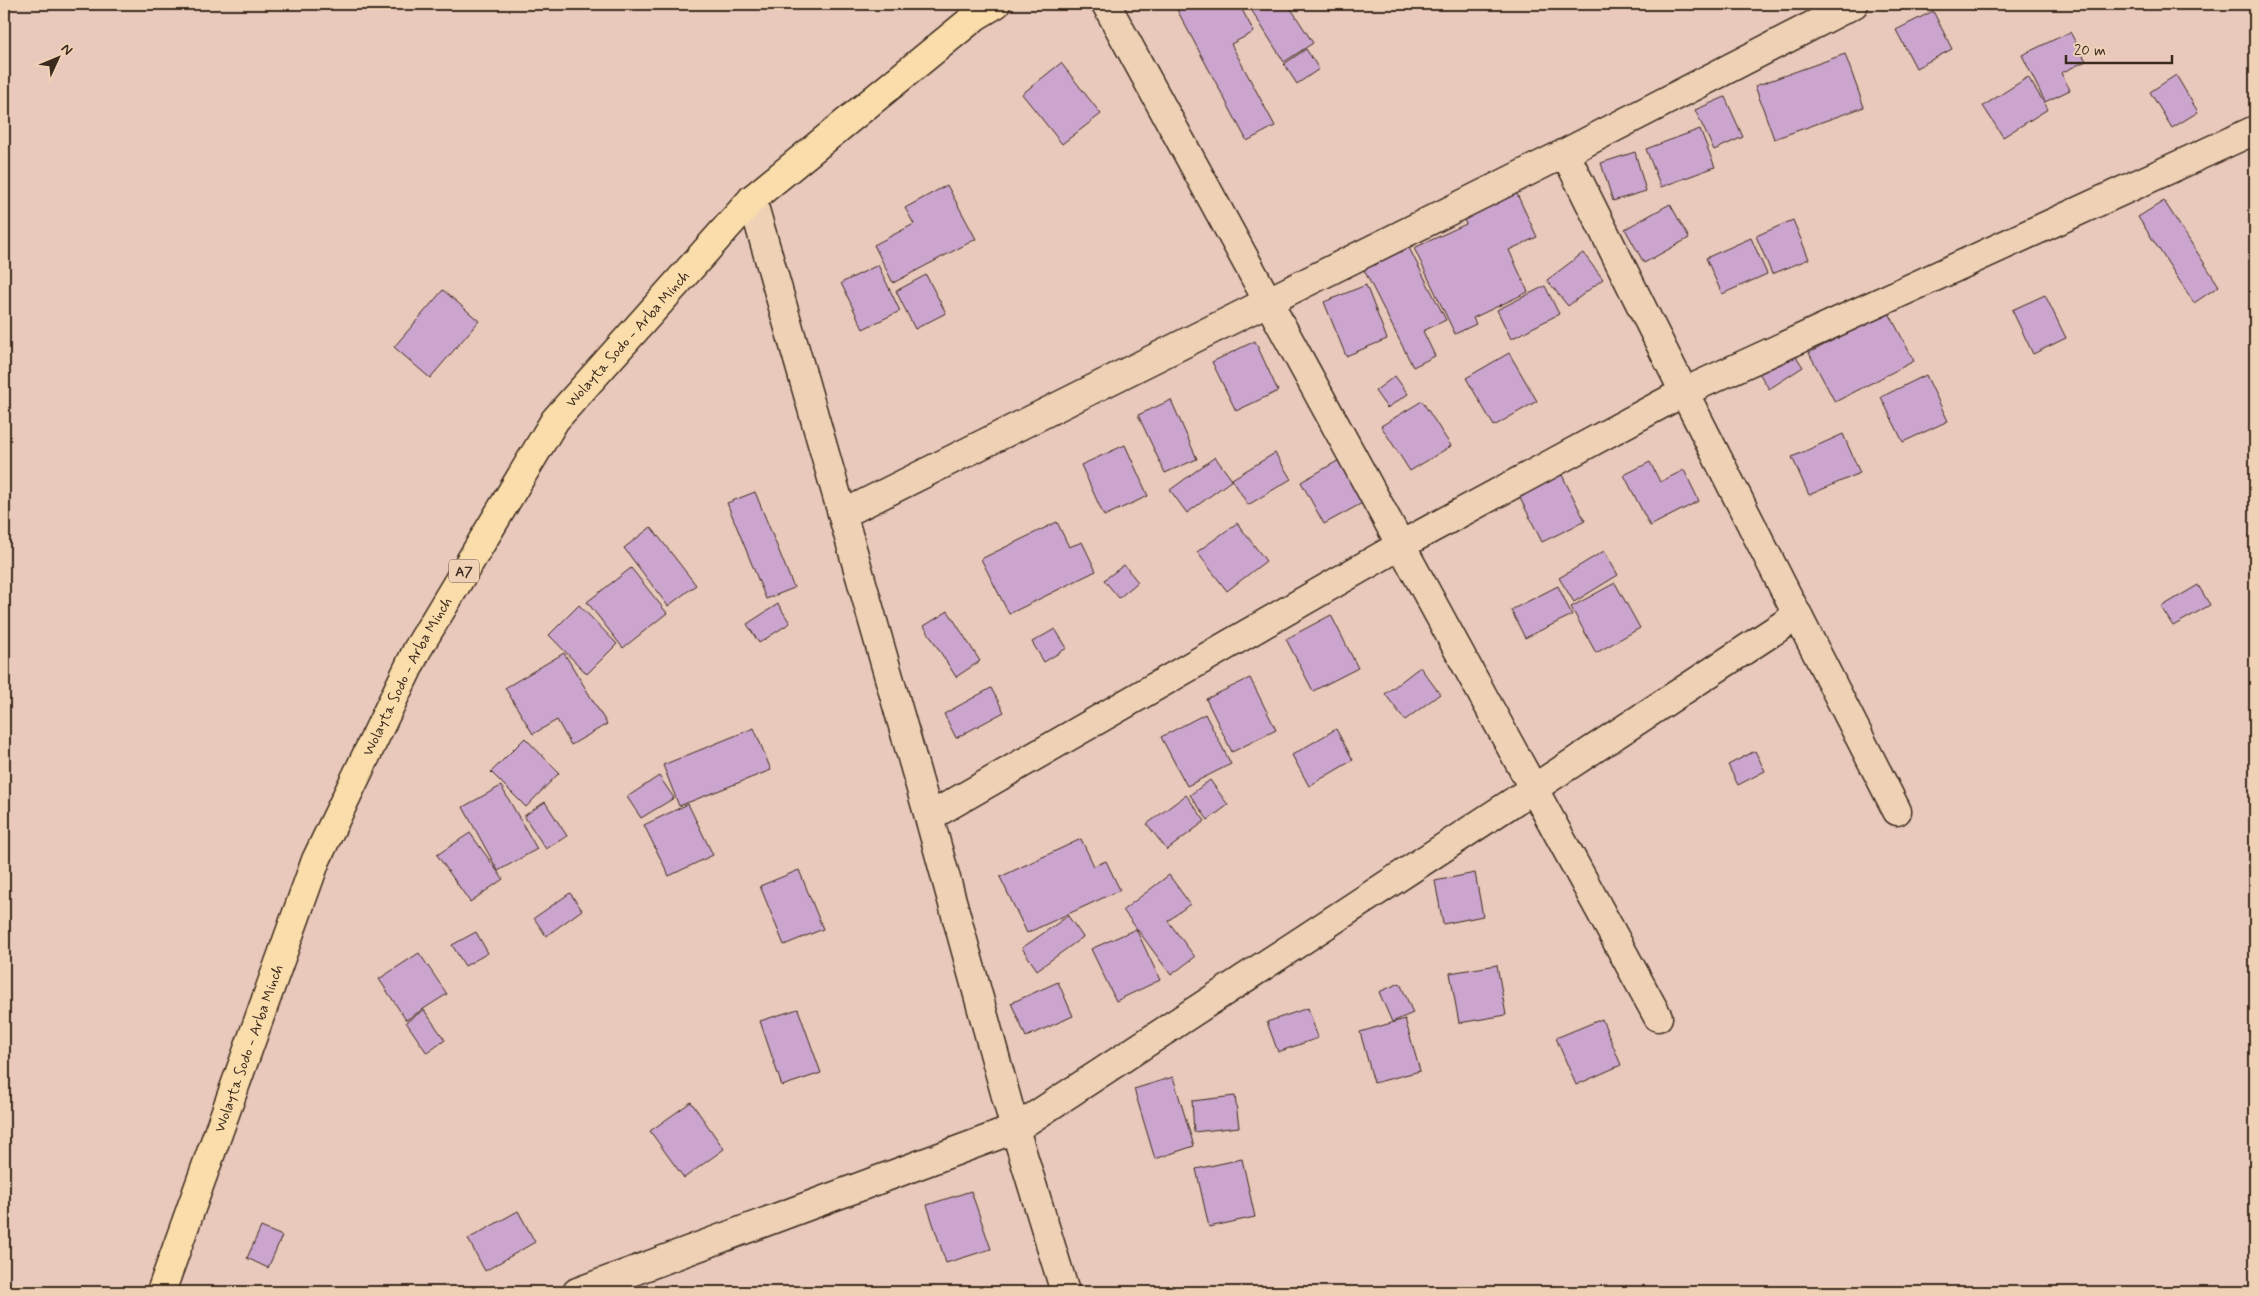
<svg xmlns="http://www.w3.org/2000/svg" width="2259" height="1296" font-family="Mynerve,sans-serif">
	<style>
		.building { fill: #cba5cd; stroke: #3b2a1e }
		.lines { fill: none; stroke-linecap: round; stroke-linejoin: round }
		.minor-casing { stroke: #3b2a1e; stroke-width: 31 }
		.trunk-casing { stroke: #3b2a1e; stroke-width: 31 }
		.minor { stroke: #efd2b6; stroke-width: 28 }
		.trunk { stroke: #faddab; stroke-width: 28 }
		.labels { text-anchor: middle; stroke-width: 4; stroke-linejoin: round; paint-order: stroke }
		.shield { fill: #efd2b6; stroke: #715c4c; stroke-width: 1 }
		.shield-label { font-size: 14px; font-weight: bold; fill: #3b2a1e }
		.street-label { font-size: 15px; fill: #3b2a1e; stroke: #efd2b6 }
	</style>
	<rect width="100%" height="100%" fill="#e8c9bb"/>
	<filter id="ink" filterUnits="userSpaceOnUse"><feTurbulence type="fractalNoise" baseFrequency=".02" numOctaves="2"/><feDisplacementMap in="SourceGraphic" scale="10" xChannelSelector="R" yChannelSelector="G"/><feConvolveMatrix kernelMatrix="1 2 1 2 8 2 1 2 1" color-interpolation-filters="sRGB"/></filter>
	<g filter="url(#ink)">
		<path class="building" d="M1180 4H1239L1254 32 1231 44 1275 126 1247 141 1175 6Z
			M1263 4H1288L1313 43 1284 62 1252 11Z
			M1933 11 1952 49 1916 68 1896 30Z
			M2070 32 2086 61 2061 73 2070 90 2045 102 2022 55Z
			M1306 49 1319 69 1297 84 1284 64Z
			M1845 54 1864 107 1774 139 1755 86Z
			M1061 63 1101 114 1062 144 1022 94Z
			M2176 75 2198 112 2172 128 2150 92Z
			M2028 77 2048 109 2003 137 1983 106Z
			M1725 97 1743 137 1714 150 1695 110Z
			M1700 129 1715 167 1661 187 1646 149Z
			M1635 152 1646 191 1613 201 1601 163Z
			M947 185 976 239 893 283 874 245 914 224 905 208Z
			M1516 192 1537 237 1509 250 1528 292 1473 318 1476 324 1455 334 1414 248 1466 224 1463 217Z
			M2164 201 2219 286 2194 303 2138 217Z
			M1670 204 1689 238 1644 263 1625 229Z
			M1793 220 1809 259 1772 274 1756 236Z
			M1751 238 1767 274 1722 294 1706 258Z
			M1406 242 1446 320 1423 331 1435 356 1413 367 1361 264Z
			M1583 253 1603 279 1568 306 1547 280Z
			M878 265 900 311 863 329 841 283Z
			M926 275 946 313 915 329 896 291Z
			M1366 285 1387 339 1346 356 1324 302Z
			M1545 286 1559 314 1511 339 1497 310Z
			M443 290 479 321 430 378 394 347Z
			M2045 295 2066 338 2033 354 2012 310Z
			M1888 311 1914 361 1835 402 1809 353Z
			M1255 341 1278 391 1236 411 1212 362Z
			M1789 346 1803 367 1769 389 1756 368Z
			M1509 353 1537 401 1494 426 1466 378Z
			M1926 375 1948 421 1903 442 1881 397Z
			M1395 376 1408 394 1387 408 1375 391Z
			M1171 400 1197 459 1165 473 1138 415Z
			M1422 401 1451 446 1410 471 1381 426Z
			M1843 434 1860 473 1809 495 1792 457Z
			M1125 445 1148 496 1104 516 1081 465Z
			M1275 453 1291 479 1248 505 1232 479Z
			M1215 457 1232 480 1187 513 1170 490Z
			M1341 459 1366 501 1324 524 1301 482Z
			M1650 462 1660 482 1684 470 1699 501 1650 526 1624 475Z
			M1561 473 1585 521 1542 542 1518 494Z
			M755 492 794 588 766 599 727 503Z
			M1057 522 1069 547 1082 542 1096 571 1009 614 981 559Z
			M1237 523 1266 561 1227 591 1197 552Z
			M651 527 696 585 668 606 624 548Z
			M1604 551 1618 575 1574 602 1559 578Z
			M1124 565 1138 582 1119 598 1104 580Z
			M631 568 667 613 623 648 587 602Z
			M1615 583 1640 628 1596 653 1571 607Z
			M2198 585 2210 605 2173 626 2161 607Z
			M1558 586 1572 615 1525 638 1511 610Z
			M778 604 790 623 759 643 747 624Z
			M579 605 617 644 587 674 549 635Z
			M948 611 980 661 956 677 924 626Z
			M1331 615 1358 668 1313 691 1286 639Z
			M1055 629 1067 648 1044 662 1032 642Z
			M564 653 607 724 571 745 557 720 533 734 505 688Z
			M1420 667 1440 694 1405 720 1385 694Z
			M1250 678 1276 730 1232 752 1206 699Z
			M991 688 1004 712 956 738 944 714Z
			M1205 714 1231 764 1187 786 1161 737Z
			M754 728 771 770 679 806 663 765Z
			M1336 729 1353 760 1309 786 1292 755Z
			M525 738 559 773 526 807 491 772Z
			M1755 751 1765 771 1738 785 1728 765Z
			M659 776 674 798 641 818 627 797Z
			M1210 780 1228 805 1208 820 1190 795Z
			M501 786 537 849 498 871 463 807Z
			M1186 795 1205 821 1167 850 1147 824Z
			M545 802 567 836 546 849 524 816Z
			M688 804 713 855 669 876 644 825Z
			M470 833 503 879 470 902 437 855Z
			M1081 839 1094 866 1106 861 1120 890 1027 933 1000 877Z
			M799 870 823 929 784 945 760 886Z
			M1475 873 1483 916 1443 924 1435 881Z
			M1169 875 1190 904 1168 921 1195 957 1171 975 1123 910Z
			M570 893 582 910 546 936 534 918Z
			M1068 916 1083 937 1037 970 1022 948Z
			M1136 929 1160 980 1116 1001 1091 949Z
			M476 932 488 953 465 966 452 945Z
			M419 953 447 994 406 1020 379 979Z
			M1497 965 1506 1015 1459 1023 1450 973Z
			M1058 982 1073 1016 1026 1037 1011 1003Z
			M1400 983 1413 1013 1392 1022 1379 992Z
			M1308 1008 1318 1038 1278 1052 1267 1022Z
			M798 1009 821 1073 782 1086 760 1021Z
			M424 1010 445 1040 427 1053 406 1022Z
			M1405 1019 1420 1071 1374 1083 1360 1032Z
			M1602 1019 1621 1065 1576 1085 1556 1038Z
			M1173 1077 1194 1146 1155 1159 1134 1089Z
			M1235 1096 1239 1127 1194 1132 1192 1101Z
			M691 1102 724 1149 684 1178 650 1131Z
			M1242 1159 1255 1217 1209 1227 1196 1169Z
			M971 1191 991 1249 946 1263 927 1205Z
			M518 1211 535 1242 485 1271 468 1239Z
			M261 1227 282 1236 268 1268 247 1258Z"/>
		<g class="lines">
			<g class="minor-casing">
				<path id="minor" d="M1106 4 1658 1017
					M1565 153 1684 392 1897 811
					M752 199 929 817 1015 1129 1065 1292
					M843 514 1565 153 1854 4
					M929 817 1401 545 1684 392 2255 130
					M577 1292 1015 1129 1798 615"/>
			</g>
			<g class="trunk-casing">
				<g id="trunk">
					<path id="s1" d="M161 1292 316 860 417 650 555 420 752 199 976 16 996 4"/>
				</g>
			</g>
			<use href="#minor" class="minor"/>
			<use href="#trunk" class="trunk"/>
		</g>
	</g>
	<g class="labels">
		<rect class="shield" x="449" y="559.5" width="30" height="23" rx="4"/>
		<g class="shield-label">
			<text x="464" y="576">A7</text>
		</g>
		<g class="street-label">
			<text dy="5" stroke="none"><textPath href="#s1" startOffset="1069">Wolayta Sodo - Arba Minch</textPath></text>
			<text dy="5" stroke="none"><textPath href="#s1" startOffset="664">Wolayta Sodo - Arba Minch</textPath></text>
			<text dy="5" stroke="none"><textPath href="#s1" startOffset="259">Wolayta Sodo - Arba Minch</textPath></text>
		</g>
	</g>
	<rect width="2259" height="1296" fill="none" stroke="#efd2b6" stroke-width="20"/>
	<rect x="10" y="10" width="2239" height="1276" fill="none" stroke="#3b2a1e" stroke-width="2" filter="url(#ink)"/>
	<g transform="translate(58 58) rotate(46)" stroke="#efd2b6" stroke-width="4" paint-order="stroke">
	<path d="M0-4L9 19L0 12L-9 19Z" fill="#3b2a1e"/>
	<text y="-8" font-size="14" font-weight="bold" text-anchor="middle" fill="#3b2a1e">N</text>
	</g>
	<path d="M2066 55v8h106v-8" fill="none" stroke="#3b2a1e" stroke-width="2.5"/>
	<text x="2074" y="55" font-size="15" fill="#3b2a1e" stroke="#efd2b6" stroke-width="4" paint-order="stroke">20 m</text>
</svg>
